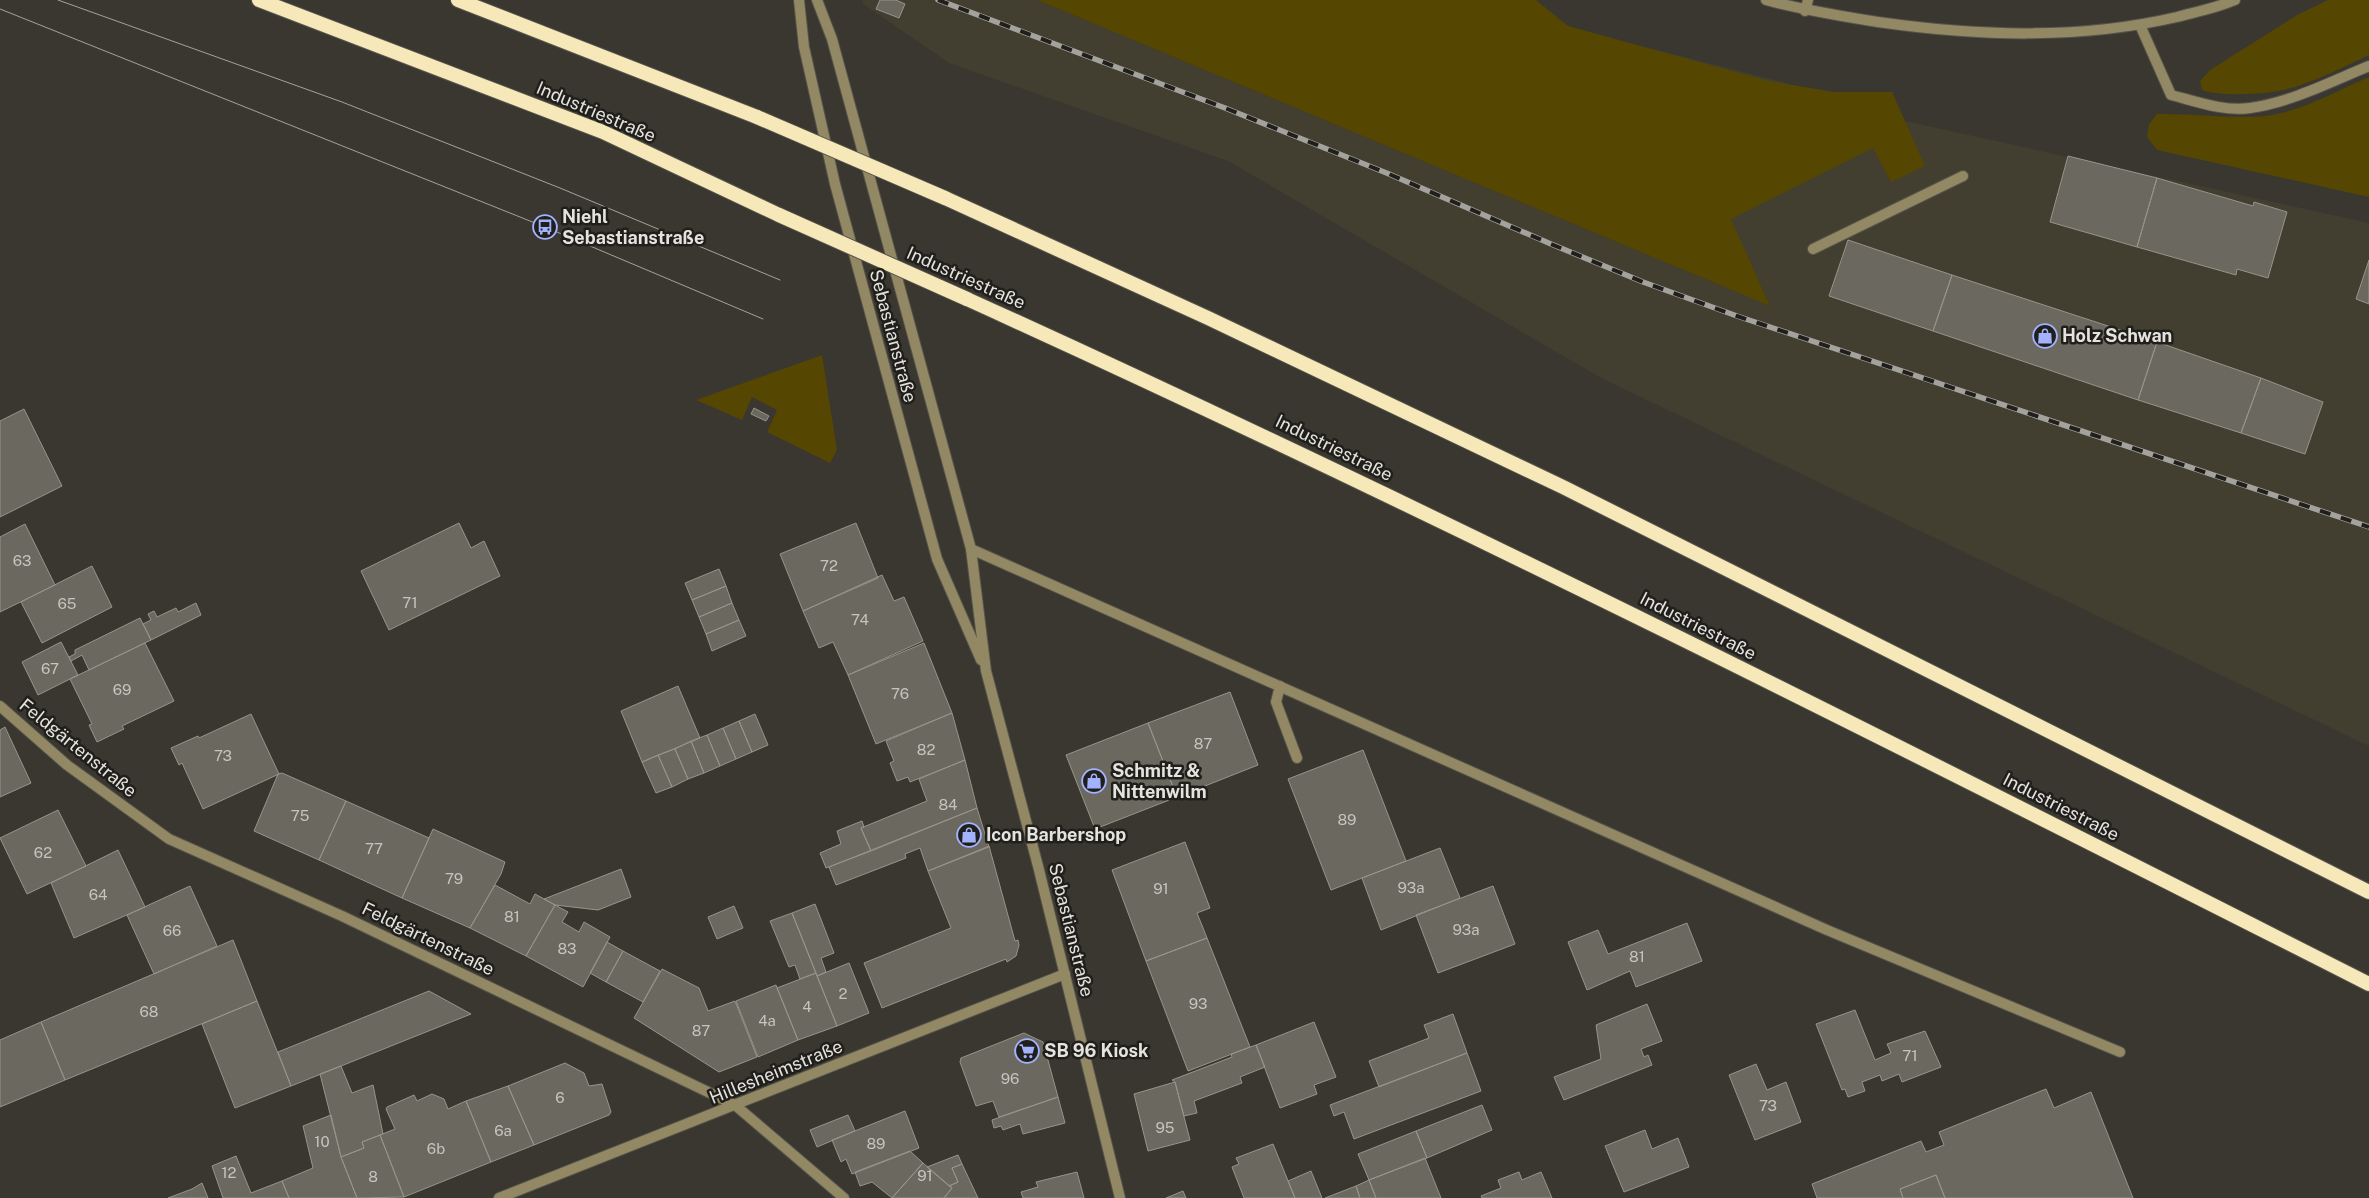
<svg xmlns="http://www.w3.org/2000/svg" width="2369" height="1198" font-family="'Public Sans',sans-serif">
	<style>
		.built { fill: #423f30 }
		.green { fill: #554602 }
		.building { fill: #6a685f; stroke: #97958b }
		.lines { fill: none; stroke-linecap: round; stroke-linejoin: round }
		.service-casing { stroke: #55534b; stroke-width: 12 }
		.minor-casing { stroke: #55534b; stroke-width: 12 }
		.tertiary-casing { stroke: #55534b; stroke-width: 12 }
		.trunk-casing { stroke: #55534b; stroke-width: 16 }
		.service { stroke: #928863; stroke-width: 10 }
		.minor { stroke: #928863; stroke-width: 10 }
		.tertiary { stroke: #928863; stroke-width: 10 }
		.trunk { stroke: #f6e8b8; stroke-width: 14 }
		.tram { stroke: #a4a29c; stroke-width: 1 }
		.rail-casing { stroke: #a4a29c; stroke-width: 5.5 }
		.rail { stroke: #201f1b; stroke-width: 4; stroke-dasharray: 11; stroke-linecap: butt }
		.trunk-bridge-casing { stroke: #55534b; stroke-width: 16; stroke-linecap: butt }
		.trunk-bridge { stroke: #f6e8b8; stroke-width: 14 }
		.labels { text-anchor: middle; stroke-width: 5; stroke-linejoin: round; paint-order: stroke }
		.number-label { font-size: 15px; fill: #c6c4be }
		.street-label { font-size: 18px; fill: #e5e3de; stroke: #201f1b }
		.poi-label { font-size: 18px; font-weight: bold; fill: #e5e3de; stroke: #201f1b; text-anchor: start }
	</style>
	<rect width="100%" height="100%" fill="#39372f"/>
	<path class="built" d="M862 0H1037L1770 306 1653 49 1801 87 1834 92H1892L1905 121 2369 223V746L1601 378 1228 161 949 63 863 4Z"/>
	<path class="green" d="M1037 0H1536L1568 26 1769 81 1834 92H1892L1925 166 1891 182 1873 148 1731 219 1770 306Z
		M2328 0H2369V55C2346 66 2322 78 2298 86 2276 94 2223 98 2202 90L2200 81 2210 70 2297 15Z
		M2369 77V197L2157 150 2147 137 2149 124 2157 114C2193 113 2229 119 2265 116 2301 112 2336 91 2369 77Z
		M822 355 837 450 830 463 767 432 777 410 752 397 742 420 696 400Z"/>
	<path class="building" d="M880 0H896L905 4 899 18 876 9Z
		M2068 156 2157 178 2137 247 2050 222Z
		M2157 178 2253 206 2254 202 2287 212 2268 278 2237 269 2236 275 2137 247Z
		M1848 240 1952 275 1933 331 1829 296Z
		M2369 260V304L2356 299Z
		M1952 275 2157 342 2138 400 1933 331Z
		M2157 342 2261 378 2241 433 2138 400Z
		M2261 378 2323 402 2305 454 2241 433Z
		M754 408 769 416 766 421 751 414Z
		M24 409 62 486 0 517V421Z
		M459 523 471 548 484 541 500 576 389 630 361 571Z
		M856 523 878 578 803 611 780 554Z
		M25 524 55 585 0 612V537Z
		M92 566 112 607 42 643 21 602Z
		M719 569 726 586 692 600 685 583Z
		M882 575 894 601 904 597 923 641 848 675 833 642 819 648 803 611Z
		M726 586 732 603 699 617 692 600Z
		M196 603 201 615 151 640 143 624 151 620 148 614 154 611 157 617 176 608 178 612Z
		M732 603 739 620 706 634 699 617Z
		M140 618 151 640 89 670 82 655 71 661 69 657 75 654V650Z
		M739 620 746 636 712 651 706 634Z
		M61 642 78 675 38 695 22 662Z
		M145 643 174 701 122 726 124 729 97 742 89 725 92 724 70 679Z
		M924 643 952 713 876 744 848 675Z
		M678 686 700 738 642 762 621 711Z
		M1230 692 1258 765 1177 797 1148 723Z
		M952 713 965 760 910 782 908 777 897 781 890 763 894 761 886 741Z
		M251 714 279 774 203 809 182 763 179 765 171 748 198 736 199 738Z
		M755 714 768 745 752 752 739 721Z
		M739 721 752 752 736 759 723 728Z
		M1148 723 1177 797 1095 829 1066 755Z
		M5 727 31 783 0 797V730Z
		M723 728 736 759 720 766 707 735Z
		M707 735 720 766 704 773 691 741Z
		M691 741 704 773 688 779 675 749Z
		M675 749 688 779 672 787 658 755Z
		M1363 750 1406 861 1331 890 1288 779Z
		M658 755 672 787 656 793 642 762Z
		M965 760 977 808 871 851 861 828 927 801 919 779Z
		M282 773 346 801 319 860 254 831 278 774Z
		M346 801 429 838 402 898 319 860Z
		M977 808 989 847 928 871 920 848 905 854 906 858 836 885 829 867Z
		M58 810 86 866 27 894 0 838Z
		M862 821 864 827 861 828 871 851 826 868 820 853 841 844 837 831Z
		M433 829 505 862 501 874 470 928 402 898Z
		M1185 842 1210 908 1197 913 1207 938 1146 961 1112 870Z
		M989 846 1015 941 1018 940 1019 945 1016 956 1007 962 1006 959 882 1008 864 963 951 928 928 871Z
		M1440 848 1460 898 1381 930 1362 878Z
		M118 850 145 907 74 938 51 883Z
		M621 869 631 897 598 910 555 905 544 899Z
		M495 885 530 904 535 894 555 905 526 956 470 928Z
		M190 886 217 946 154 974 127 915Z
		M1493 886 1515 944 1438 973 1416 915Z
		M815 904 834 953 821 958 826 972 817 976 792 913Z
		M555 905 568 912 562 922 579 932 584 922 610 937 583 987 526 956Z
		M734 906 743 928 717 939 708 917Z
		M792 913 816 973 800 979 795 965 789 967 770 921Z
		M1687 923 1702 961 1636 987 1630 971 1587 990 1568 942 1598 930 1608 954Z
		M1207 938 1250 1047 1188 1071 1146 961Z
		M233 940 257 1001 65 1080 41 1022Z
		M607 942 623 951 606 982 590 973Z
		M623 951 660 971 643 1002 606 982Z
		M849 963 869 1013 837 1026 817 976Z
		M662 969 699 988 708 1011 735 1001 757 1057 719 1072 634 1018Z
		M816 973 837 1026 798 1040 777 988Z
		M776 985 798 1040 758 1057 736 1001Z
		M429 991 471 1014 291 1086 278 1052Z
		M257 1001 291 1086 235 1108 202 1024Z
		M1647 1004 1662 1041 1641 1049 1644 1057 1648 1055 1652 1065 1564 1100 1554 1077 1601 1059 1596 1025Z
		M1855 1010 1875 1060 1891 1053 1887 1044 1925 1031 1941 1067 1902 1082 1899 1074 1882 1081 1880 1075 1862 1082 1865 1091 1848 1097 1845 1089 1842 1090 1816 1024Z
		M1453 1014 1467 1053 1379 1087 1369 1061 1429 1038 1424 1025Z
		M41 1022 65 1080 0 1107V1040Z
		M1314 1022 1336 1077 1314 1085 1317 1094 1280 1108 1256 1045Z
		M1024 1033 1043 1042 1058 1097 999 1117 993 1101 976 1106 960 1062 961 1058Z
		M1256 1045 1265 1067 1240 1077 1242 1083 1194 1101 1197 1113 1184 1116 1175 1082 1172 1080 1232 1057 1231 1054Z
		M1467 1053 1481 1091 1354 1139 1344 1112 1334 1116 1330 1105Z
		M565 1063 584 1073 589 1086 602 1084 611 1112 609 1115 534 1145 508 1086Z
		M1756 1064 1767 1090 1786 1082 1801 1122 1755 1140 1729 1075Z
		M341 1066 352 1093 373 1085 383 1134 362 1142 364 1148 341 1157 320 1074Z
		M1175 1082 1190 1140 1148 1151 1134 1094Z
		M508 1086 534 1145 491 1162 466 1101Z
		M2046 1089 2054 1108 2091 1092 2133 1198H1945L1936 1175 1900 1189 1903 1198H1817L1812 1184 1921 1141 1926 1152 1944 1145 1939 1132Z
		M432 1094 444 1099 448 1109 466 1101 491 1162 404 1197 380 1135 395 1129 386 1109 387 1107 414 1095 417 1101Z
		M1058 1097 1065 1123 1023 1134 1020 1124 1003 1130 1001 1126 994 1128 992 1120Z
		M1482 1105 1492 1130 1427 1158 1416 1131Z
		M905 1111 919 1148 852 1174 846 1159 841 1162 832 1140Z
		M331 1115 341 1157 357 1198H289L282 1181 313 1168 303 1126Z
		M848 1115 855 1131 817 1147 810 1130Z
		M1645 1130 1652 1149 1678 1138 1689 1167 1624 1192 1605 1146Z
		M1416 1131 1427 1158 1369 1180 1358 1154Z
		M380 1135 404 1197 357 1198 341 1157 364 1148 362 1142Z
		M1273 1144 1295 1198H1244L1232 1167 1239 1164 1236 1158Z
		M910 1151 923 1163 892 1198 872 1182 860 1186 855 1172Z
		M958 1155 962 1164 952 1168 958 1182 949 1186 927 1167Z
		M236 1156 251 1193 282 1181 289 1198H223L212 1166Z
		M1425 1158 1441 1198H1376L1369 1180Z
		M923 1163 952 1188 944 1198H892Z
		M962 1164 978 1198H944L952 1188 949 1186 958 1182 952 1168Z
		M1311 1171 1322 1198H1295L1288 1181Z
		M1077 1172 1084 1198H1023L1021 1192 1038 1187 1036 1182Z
		M1519 1172 1522 1180 1541 1172 1552 1198H1482L1481 1196 1501 1188 1498 1180Z
		M1936 1175 1945 1198H1903L1900 1189Z
		M1369 1180 1376 1198H1360L1356 1186Z
		M202 1183 208 1198H168L192 1189Z
		M1356 1186 1360 1198H1325Z
		M1183 1191 1186 1198H1166Z"/>
	<g class="lines">
		<g class="service-casing">
			<path id="service" d="M2140 25 2171 95C2195 101 2224 112 2250 108 2292 102 2330 82 2369 66
				M1813 249 1963 176
				M1280 686 1276 702 1297 758"/>
		</g>
		<g class="minor-casing">
			<path id="minor" d="M1805 11 1808 0
				M971 549 1827 930 2120 1052
				M0 706 67 765 169 839 342 916 735 1105 844 1198
				M499 1198 1065 974"/>
		</g>
		<g class="tertiary-casing">
			<path id="tertiary" d="M799 0 804 47 835 184 937 559 981 660
				M817 0 832 39 971 549 986 671 1038 866 1120 1198
				M1766 0C1803 10 1840 16 1878 22 1977 36 2078 40 2177 17 2196 12 2216 8 2235 0"/>
		</g>
		<g class="trunk-casing">
			<path id="trunk" d="M259 0 603 132 779 215
				M458 0 757 117
				M945 198 1208 318 1563 487 2369 892
				M967 299C1441 514 1905 749 2369 984"/>
		</g>
		<use href="#service" class="service"/>
		<use href="#minor" class="minor"/>
		<use href="#tertiary" class="tertiary"/>
		<use href="#trunk" class="trunk"/>
		<path class="tram" d="M58 0 342 102 560 188 780 280
			M0 9 545 227 763 319"/>
		<g class="rail-casing">
			<path id="rail" d="M938 0 1225 108 1389 174 1551 244 1643 282 1737 316 2369 527"/>
		</g>
		<use href="#rail" class="rail"/>
		<g class="trunk-bridge-casing">
			<path id="trunk-bridge" d="M757 117 945 198
				M779 215 967 299"/>
		</g>
		<use href="#trunk-bridge" class="trunk-bridge"/>
	</g>
	<defs>
		<g id="bus-ring" transform="scale(1.25)"><circle r="9.5" fill="#201f1b" stroke="#a2b2fd" stroke-width="1.5"/><path d="M-5-6H5V4H4V6H2V4H-2V6H-4V4H-5ZM-3.5-4V0h7V-4ZM-3.5 1.2v1.5H-2V1.2ZM2 1.2v1.5H3.5V1.2Z" fill="#a2b2fd"/></g>
		<g id="shop-ring" transform="scale(1.25)"><circle r="9.5" fill="#201f1b" stroke="#a2b2fd" stroke-width="1.5"/><path d="M-5-2.5h2.3a2.7 3.5 0 0 1 5.4 0H5L5.5 6h-11ZM-1.5-2.5h3a1.5 2.3 0 0 0-3 0Z" fill="#a2b2fd"/></g>
		<g id="supermarket-ring" transform="scale(1.25)"><circle r="9.5" fill="#201f1b" stroke="#a2b2fd" stroke-width="1.5"/><path d="M-6-5.5h2.5l.6 2H6L4.5 2H-2.5L-4.4-4H-6ZM-1.5 3.2a1.3 1.3 0 1 0 .1 0ZM3 3.2a1.3 1.3 0 1 0 .1 0Z" fill="#a2b2fd"/></g>
	</defs>
	<g fill-rule="evenodd">
		<use href="#bus-ring" x="545" y="227"/>
		<use href="#shop-ring" x="2045" y="336"/>
		<use href="#shop-ring" x="1094" y="781"/>
		<use href="#shop-ring" x="969" y="835"/>
		<use href="#supermarket-ring" x="1027" y="1051"/>
	</g>
	<g class="labels">
		<g class="number-label">
			<text x="22" y="566">63</text>
			<text x="829" y="571">72</text>
			<text x="410" y="608">71</text>
			<text x="67" y="609">65</text>
			<text x="860" y="625">74</text>
			<text x="50" y="674">67</text>
			<text x="122" y="695">69</text>
			<text x="900" y="699">76</text>
			<text x="1203" y="749">87</text>
			<text x="926" y="755">82</text>
			<text x="223" y="761">73</text>
			<text x="948" y="810">84</text>
			<text x="300" y="821">75</text>
			<text x="1347" y="825">89</text>
			<text x="374" y="854">77</text>
			<text x="43" y="858">62</text>
			<text x="454" y="884">79</text>
			<text x="1411" y="893">93a</text>
			<text x="1161" y="894">91</text>
			<text x="98" y="900">64</text>
			<text x="512" y="922">81</text>
			<text x="1466" y="935">93a</text>
			<text x="172" y="936">66</text>
			<text x="567" y="954">83</text>
			<text x="1637" y="962">81</text>
			<text x="843" y="999">2</text>
			<text x="1198" y="1009">93</text>
			<text x="807" y="1012">4</text>
			<text x="149" y="1017">68</text>
			<text x="767" y="1026">4a</text>
			<text x="701" y="1036">87</text>
			<text x="1910" y="1061">71</text>
			<text x="1010" y="1084">96</text>
			<text x="560" y="1103">6</text>
			<text x="1768" y="1111">73</text>
			<text x="1165" y="1133">95</text>
			<text x="503" y="1136">6a</text>
			<text x="322" y="1147">10</text>
			<text x="876" y="1149">89</text>
			<text x="436" y="1154">6b</text>
			<text x="229" y="1178">12</text>
			<text x="925" y="1181">91</text>
			<text x="373" y="1182">8</text>
		</g>
		<g class="street-label">
			<text transform="translate(596 112) rotate(23)" y="6">Industriestraße</text>
			<text transform="translate(966 278) rotate(24)" y="6">Industriestraße</text>
			<text transform="translate(893 336) rotate(75)" y="6">Sebastianstraße</text>
			<text transform="translate(1334 448) rotate(26)" y="6">Industriestraße</text>
			<text transform="translate(1698 626) rotate(27)" y="6">Industriestraße</text>
			<text transform="translate(78 748) rotate(39)" y="6">Feldgärtenstraße</text>
			<text transform="translate(2061 807) rotate(27)" y="6">Industriestraße</text>
			<text transform="translate(1071 930) rotate(76)" y="6">Sebastianstraße</text>
			<text transform="translate(428 939) rotate(26)" y="6">Feldgärtenstraße</text>
			<text transform="translate(776 1072) rotate(-22)" y="6">Hillesheimstraße</text>
		</g>
		<g class="poi-label">
			<text x="562" y="223">Niehl<tspan x="562" dy="21">Sebastianstraße</tspan></text>
			<text x="2062" y="342">Holz Schwan</text>
			<text x="1112" y="777">Schmitz &amp;<tspan x="1112" dy="21">Nittenwilm</tspan></text>
			<text x="986" y="841">Icon Barbershop</text>
			<text x="1044" y="1057">SB 96 Kiosk</text>
		</g>
	</g>
</svg>
